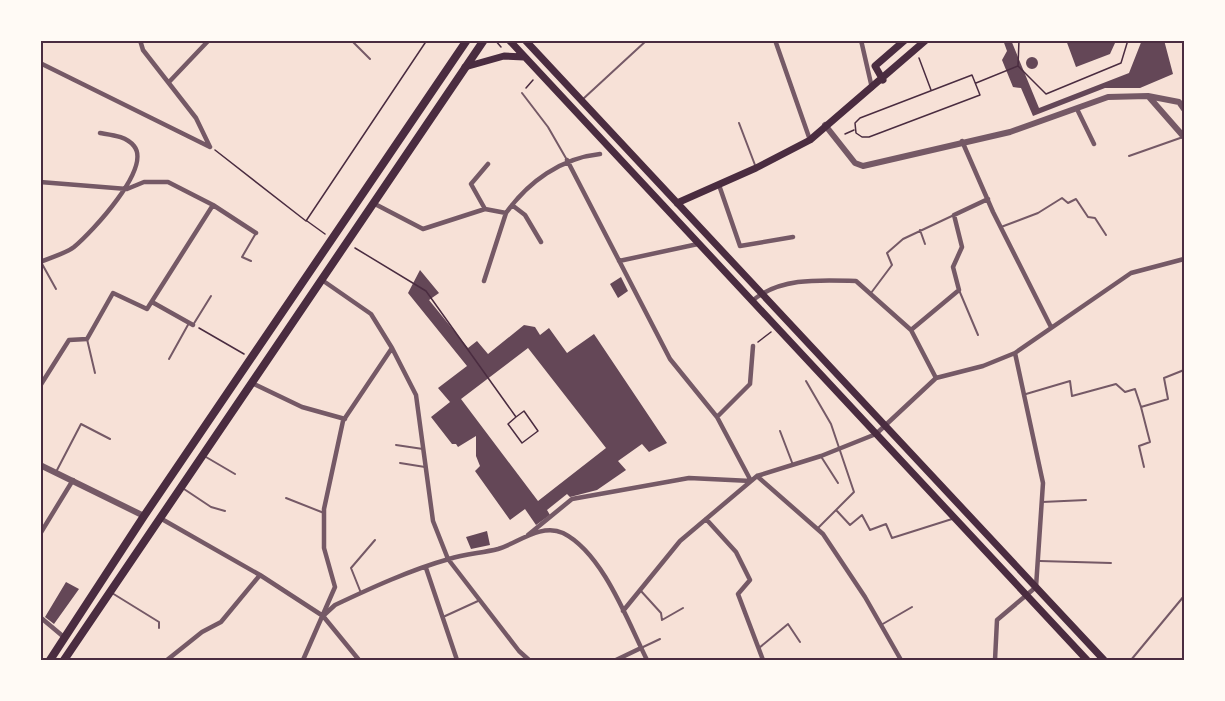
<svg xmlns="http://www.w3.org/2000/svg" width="1225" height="701" font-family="'PT Sans',sans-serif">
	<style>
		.building { fill: #644757; fill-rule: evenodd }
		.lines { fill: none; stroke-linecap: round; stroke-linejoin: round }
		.path { stroke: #4a2c40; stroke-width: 1.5 }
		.service { stroke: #755966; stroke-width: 2 }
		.minor { stroke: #755966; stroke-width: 4.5 }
		.tertiary { stroke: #755966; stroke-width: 6 }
		.secondary { stroke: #4a2c40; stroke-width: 7 }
		.primary { stroke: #4a2c40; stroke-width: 8 }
		.neatline { fill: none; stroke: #4a2c40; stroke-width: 2 }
	</style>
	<rect width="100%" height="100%" fill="#f7e1d7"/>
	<path class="building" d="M1003 40H1011L1039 108 1129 73 1142 40 1149 43 1164 40 1173 74 1140 88H1105L1033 116 1021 88 1013 87 1002 60 1007 51Z
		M1066 40H1114L1115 43 1110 54 1076 67Z
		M1026 63a6 6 0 1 1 12 0a6 6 0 1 1-12 0Z
		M420 270 439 293 429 300 468 348 477 341 488 354 524 325 535 327 540 335 549 328 567 353 594 334 667 443 649 452 642 444 618 461 626 470 597 490 570 497 567 494 547 510 550 515 536 525 525 509 510 520 475 471 480 466 476 456V436L458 447 456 444H452L431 417 450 402 438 388 467 366 408 293ZM528 348 606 448 538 501 461 399Z
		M621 277 628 291 618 298 610 284Z
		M487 531 490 545 471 549 466 537Z
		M66 582 79 589 54 624 45 617Z"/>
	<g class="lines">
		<path class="path" d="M495 40 501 47
			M919 58 931 90
			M1018 66 1046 94 1121 63 1128 40
			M972 75 980 95 869 137H862L856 133 855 123 860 118Z
			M976 83 1018 66 1019 40
			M526 88 533 80
			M845 134 854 130
			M215 150 306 221 427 40
			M307 221 325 234
			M355 248 426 291 516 417 524 411 538 431 522 443 508 424 516 417
			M199 328 244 354
			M758 342 771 332"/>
		<path class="service" d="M351 40 370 59
			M522 93 548 127 567 160
			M583 99 647 40
			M739 123 755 165
			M1129 156 1183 137
			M1001 227 1038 213 1062 198 1068 203 1076 199 1088 217 1095 218 1106 235
			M920 230 925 244
			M251 261 242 257 256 233
			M41 262 56 289
			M959 290 978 335
			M871 293 892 265 887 253 903 239 954 215
			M193 325 211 296
			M87 339 95 373
			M169 359 189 323
			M806 381 831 424 854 492 817 529
			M1026 394 1070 381 1072 396 1116 384 1125 392 1135 389 1141 407 1168 399 1164 378 1184 370
			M1141 407 1150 442 1139 446 1144 467
			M780 431 793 465
			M396 445 423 449
			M206 457 235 474
			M822 458 838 483
			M400 463 425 467
			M56 472 81 424 110 439
			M184 489 211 507 225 511
			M286 498 324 513
			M1042 502 1086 500
			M837 511 850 525 862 515 870 530 886 524 892 538 952 519
			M1040 561 1111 563
			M641 591 661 613 662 620 683 608
			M112 593 159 622V628
			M361 593 351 568 375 540
			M443 617 478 601
			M881 625 912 607
			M641 648 660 639
			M759 648 788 624 800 642
			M1131 660 1184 596"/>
		<path class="minor" d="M140 40 143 50 196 118 210 147
			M775 40 810 140
			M861 40 872 88
			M40 63 210 147
			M170 81 209 40
			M1077 109 1094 144
			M962 141 993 212 1051 327
			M567 160 670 359 717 417 751 481
			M40 182 127 189 144 182H168L213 205 256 233
			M719 185 740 246 793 237
			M373 203 423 229 485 209 506 213C528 182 561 158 600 154
			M512 205 525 215 541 242
			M485 209 471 184 488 164
			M619 261 698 244
			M40 262C51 257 65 254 74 247 92 232 152 168 134 146 126 136 112 135 100 133
			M322 280 371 314 392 348 416 395 433 521 448 559 519 651 529 660
			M484 281 506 213
			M752 301C780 277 821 280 856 281L911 330 936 378
			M152 302 193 325
			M911 330 959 290 953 267 962 247 954 215 988 199
			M252 383 302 407 345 419
			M40 386 69 340 87 339 113 293 147 309 213 205
			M717 417 750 384 753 346
			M757 476 823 534 865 597 901 660
			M160 518 260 575 323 616 359 660
			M706 519 736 552 750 580 738 594 763 660
			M40 534 73 480
			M528 535 572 499 689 478 751 481
			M426 568 457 660
			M623 611 680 541 757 476 821 456 876 434 936 378 983 366 1015 353 1131 273 1184 259
			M323 616 335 605C371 588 410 570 449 559 465 554 482 553 498 549 518 543 541 523 563 533 603 553 628 622 647 660
			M40 617 65 638
			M167 660 202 632 221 622 260 575
			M303 660 335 587 324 548V509L343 421 392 348
			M616 660 641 648
			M995 660 997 620 1036 587 1043 483 1015 353"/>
		<path class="tertiary" d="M1149 97 1184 137
			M825 125 855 163 863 166 1010 132 1108 97 1148 96 1179 102 1184 109
			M40 465 144 516"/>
		<path class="secondary" d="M509 40 1087 660
			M525 40 1104 660
			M465 67 504 56 524 57
			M883 80 875 66 905 40
			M677 203 756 168 810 140 926 40"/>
		<path class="primary" d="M50 660 144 516 467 40
			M64 660 484 40"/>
	</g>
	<rect width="1225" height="701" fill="none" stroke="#fffaf5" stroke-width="84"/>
	<rect x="42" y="42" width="1141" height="617" class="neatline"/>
</svg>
